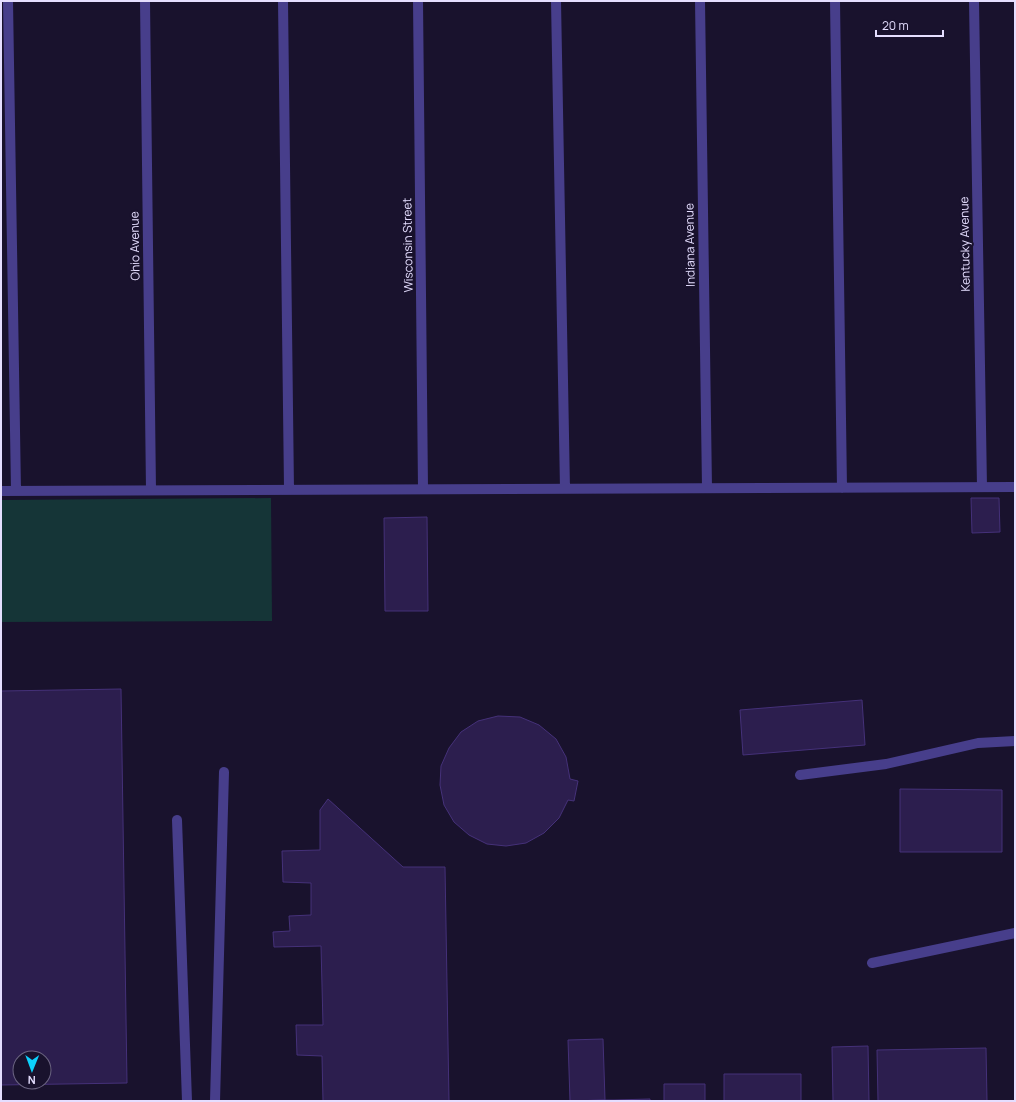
<svg xmlns="http://www.w3.org/2000/svg" width="1016" height="1102" font-family="Manrope,sans-serif">
	<style>
		.green { fill: #153537 }
		.building { fill: #2c1e4e; stroke: #453179; fill-rule: evenodd }
		.lines { fill: none; stroke-linecap: round; stroke-linejoin: round }
		.minor { stroke: #473e8b; stroke-width: 10 }
		.labels { text-anchor: middle; stroke-width: 4; stroke-linejoin: round; paint-order: stroke }
		.street-label { font-size: 12px; fill: #e5deff; stroke: #19122d }
	</style>
	<rect width="100%" height="100%" fill="#19122d"/>
	<path class="green" d="M271 498 272 621 1 622V500Z"/>
	<path class="building" d="M971 498H999L1000 532 972 533Z
		M427 517 428 611H385L384 518Z
		M121 689 127 1083 1 1085V691ZM20 1058H44V1082H20Z
		M862 700 865 745 743 755 740 710Z
		M498 716 520 717 539 725 556 739 566 757 570 779 578 781 574 801 568 800 559 818 544 833 526 843 506 846 487 844 469 835 454 822 444 805 440 785 441 766 449 748 461 732 478 721Z
		M900 789 1002 790V852H900Z
		M328 799 403 867H445L449 1101H323L322 1056 297 1055 296 1025H323L321 946 274 947 273 932 290 931 289 916 311 915V883L283 882 282 851 320 850V810Z
		M603 1039 605 1100 570 1101 568 1040Z
		M868 1046 869 1101H833L832 1047Z
		M986 1048 987 1101H878L877 1050Z
		M724 1074H801V1101H724Z
		M664 1084H705V1101H664Z
		M650 1099V1101H614V1100Z
		M605 1100H614V1101H570Z"/>
	<g class="lines">
		<path class="minor" d="M8 1 16 491
			M145 1 151 490
			M283 1 289 489
			M418 1 423 489
			M556 1 565 489
			M700 1 707 488
			M835 1 842 488
			M974 1 982 487
			M1 491 1015 487
			M800 775 886 764 978 743 1015 741
			M177 820 187 1101
			M872 963 1015 933
			M215 1101 224 772"/>
	</g>
	<g class="labels">
		<g class="street-label">
			<text transform="translate(965 244) rotate(-91)" y="4">Kentucky Avenue</text>
			<text transform="translate(408 245) rotate(-91)" y="4">Wisconsin Street</text>
			<text transform="translate(690 245) rotate(-91)" y="4">Indiana Avenue</text>
			<text transform="translate(135 246) rotate(-91)" y="4">Ohio Avenue</text>
		</g>
	</g>
	<rect width="1016" height="1102" fill="none" stroke="#e5deff" stroke-width="4"/>
	<g transform="translate(32 1070) rotate(181)"><circle r="19" fill="#19122d" stroke="#6b6481"/>
	<path d="M0-3L7 15L0 10L-7 15Z" fill="#0dd1fc"/>
	<text y="-6" font-size="11" font-weight="bold" text-anchor="middle" fill="#e5deff">N</text>
	</g>
	<path d="M876 30v6h67v-6" fill="none" stroke="#e5deff" stroke-width="2"/>
	<text x="882" y="30" font-size="12" fill="#e5deff" stroke="#19122d" stroke-width="3" paint-order="stroke">20 m</text>
</svg>
